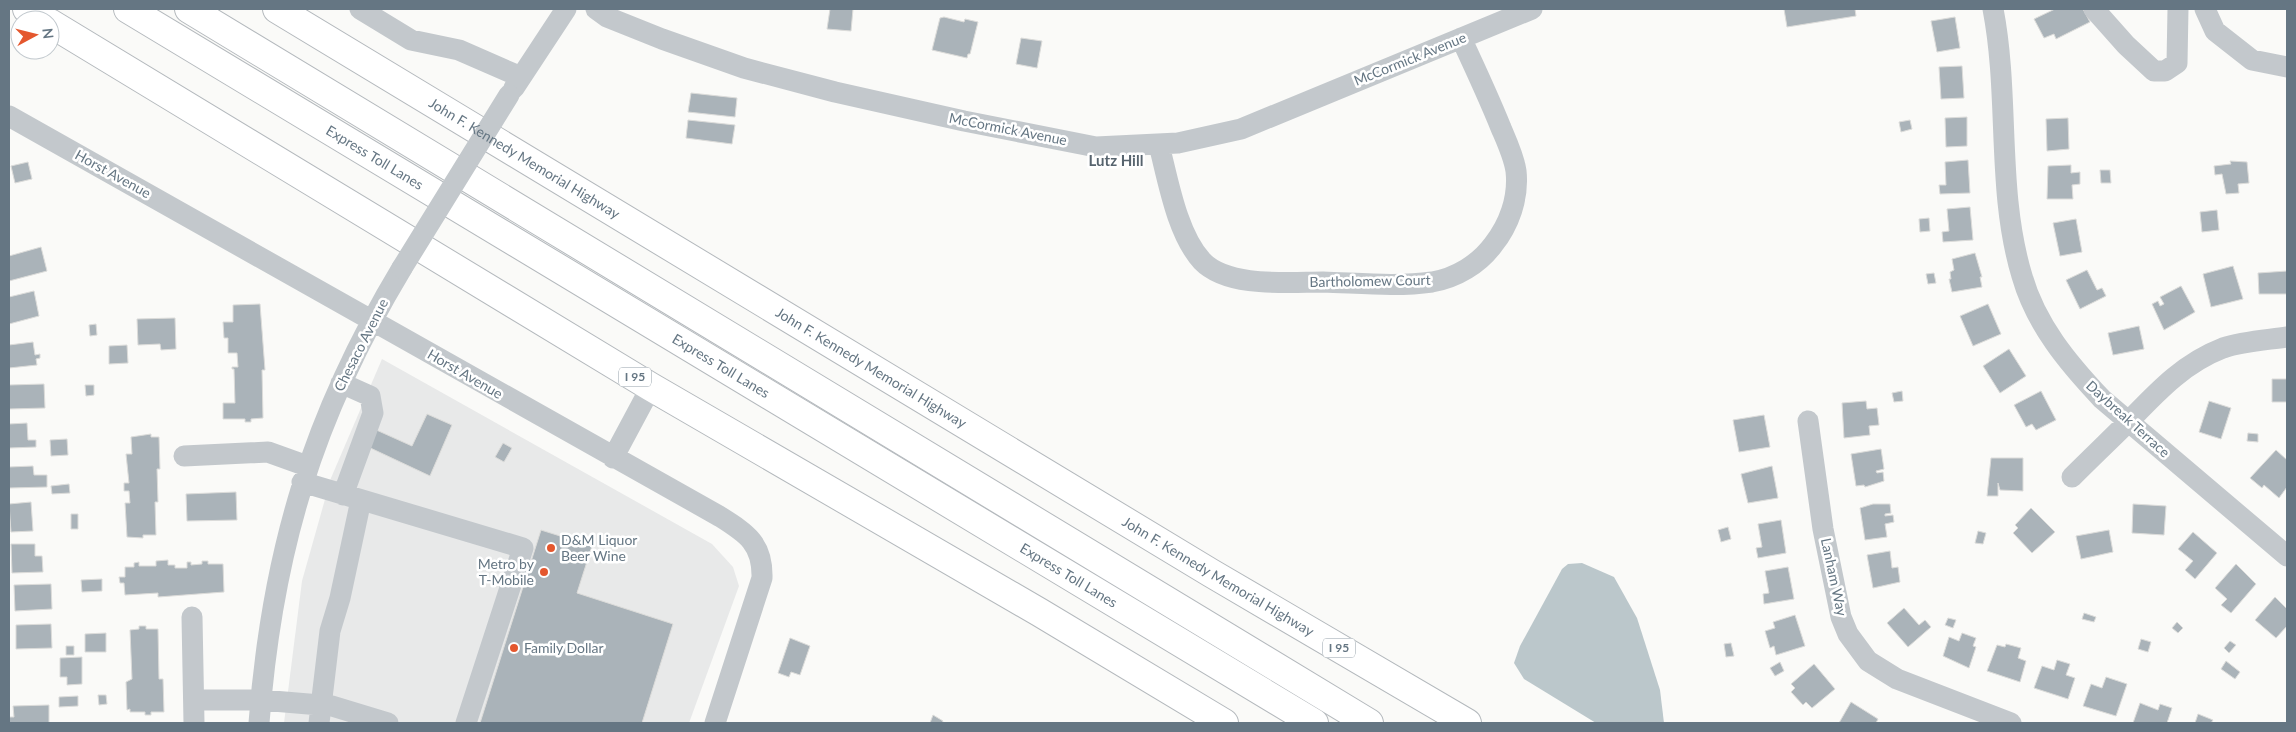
<svg xmlns="http://www.w3.org/2000/svg" width="2296" height="732" font-family="Lato,sans-serif">
	<style>
		.built { fill: #e8e9e9 }
		.water { fill: #bbc7cb }
		.building { fill: #aab3b9; stroke: #dcdcda }
		.lines { fill: none; stroke-linecap: round; stroke-linejoin: round }
		.highway-casing { stroke: #b4b9bd; stroke-width: 30 }
		.minor { stroke: #c3c8cc; stroke-width: 21 }
		.highway { stroke: #fff; stroke-width: 28 }
		.minor-bridge { stroke: #c3c8cc; stroke-width: 21 }
		.poi-dot { fill: #e4572e; stroke: #fff; stroke-width: 2 }
		.labels { text-anchor: middle; stroke-width: 5; stroke-linejoin: round; paint-order: stroke }
		.shield { fill: #fff; stroke: #939fa8; stroke-width: 1 }
		.shield-label { font-size: 12px; font-weight: bold; fill: #657683 }
		.street-label { font-size: 14px; fill: #657683; stroke: #fff }
		.poi-label { font-size: 14px; fill: #657683; stroke: #fff; text-anchor: start }
		.neighbourhood-label { font-size: 15px; font-weight: bold; fill: #57646e; stroke: #fff }
	</style>
	<rect width="100%" height="100%" fill="#fafaf8"/>
	<path class="built" d="M382 359 712 544 733 567 739 586 689 723H284L302 581 331 478Z"/>
	<path class="water" d="M1582 563 1614 577 1637 618 1660 690 1664 723H1596L1524 679 1514 663 1520 646 1562 569 1568 564Z"/>
	<path class="building" d="M830 9H853L851 31 827 29Z
		M1784 9H1855L1856 16 1787 27Z
		M2055 9H2083L2090 22 2056 39 2054 34 2044 38 2034 19Z
		M944 17 964 22 965 19 978 22 970 54H968L967 58 932 50 940 18Z
		M1955 17 1960 48 1937 52 1931 21Z
		M1021 38 1042 41 1037 68 1016 64Z
		M1962 66 1964 98 1941 99 1939 67Z
		M691 93 737 98 735 117 688 112Z
		M1967 117V146L1946 147 1945 118Z
		M2068 118 2069 149 2047 151 2046 119Z
		M688 120 735 125 732 144 686 138Z
		M1910 120 1912 129 1901 132 1899 122Z
		M1968 160 1970 193 1940 194 1939 185H1946L1945 162Z
		M2230 161 2247 162 2249 183 2238 184 2239 193 2226 194 2222 174 2215 175 2214 166 2231 164Z
		M28 162 32 179 15 183 11 166Z
		M2071 165V173L2080 172V184L2072 185 2073 199H2047L2048 166Z
		M2100 170H2110L2111 183H2101Z
		M1970 207 1973 240 1943 242 1942 232 1949 231 1947 209Z
		M2217 210 2219 230 2202 232 2200 212Z
		M1929 218 1930 231 1920 232 1919 219Z
		M2076 219 2082 252 2060 256 2053 223Z
		M41 247 47 271 9 281V256Z
		M1975 253 1982 277H1980L1982 287 1952 292 1949 279H1951L1950 272 1954 270 1952 259Z
		M2233 266 2243 299 2211 307 2203 274Z
		M2087 270 2097 290 2102 288 2106 296 2080 309 2066 280Z
		M2287 271V294H2259L2258 273Z
		M1934 273 1936 283 1928 284 1926 274Z
		M2181 286 2195 312 2164 330 2152 304 2158 301 2160 306 2164 304 2160 297Z
		M34 291 39 316 9 324V297Z
		M260 304 265 370H262L263 418 251 419V422H245V419H223V403H235L234 369H232V367H238L237 353H228V338H224L223 322H233V305Z
		M1988 304 2001 334 1973 346 1960 316Z
		M175 318 176 349 161 350 160 344 138 345 137 319Z
		M96 324 97 335 90 336 89 325Z
		M2139 326 2144 349 2113 355 2108 333Z
		M33 342 35 355 40 354V358L36 359 37 365 9 368V345Z
		M127 345 128 363 109 364V346Z
		M2009 349 2026 376 2000 393 1983 366Z
		M2272 379H2287V402H2272Z
		M44 384 45 408 9 409V385Z
		M85 385H94V395L86 396Z
		M1902 391 1903 401 1894 402 1892 393Z
		M2041 391 2056 420 2036 430 2032 424 2026 427 2014 405Z
		M1866 401 1867 409 1877 408 1879 425 1869 426 1870 435 1844 438 1842 403Z
		M2209 401 2231 408 2221 439 2199 432Z
		M427 414 452 425 430 476 364 445 372 428 412 446Z
		M1764 415 1770 447 1739 452 1733 420Z
		M27 423 28 440H36V447L9 448V424Z
		M2248 433 2258 434V442L2247 441Z
		M151 434V437H159L160 469H157L158 502H155L156 535H143V538L127 537 125 503H130L129 491H124V483H129L126 454H132L131 437Z
		M67 439 68 455 51 456 50 440Z
		M503 443 512 448 504 462 495 457Z
		M1881 449 1884 469 1876 471 1877 473 1883 472 1884 481 1865 487 1864 485 1856 486 1851 454Z
		M2276 450 2287 460V487L2279 498 2264 485 2262 488 2250 478Z
		M1991 458H2023V491L2000 490 1998 483V496H1987Z
		M33 466 34 475H47V487L9 488V467Z
		M1772 466 1778 498 1748 503 1741 474Z
		M69 484 70 493 52 494 51 486Z
		M236 492 237 520 187 521 186 494Z
		M31 502 33 531 11 532 9 504Z
		M1873 504H1890L1891 513 1885 514V516L1893 515 1894 522 1885 524 1887 537 1865 540 1860 508Z
		M2133 504 2166 506 2164 535 2132 533Z
		M2031 508 2055 532 2032 553 2013 533 2018 528 2015 525Z
		M71 514H78V529H71Z
		M1781 520 1786 553 1758 558 1756 548 1762 547 1758 524Z
		M1728 527 1731 539 1721 542 1718 530Z
		M541 530 592 546 577 593 673 624 642 723H480Z
		M2109 530 2113 552 2081 559 2076 536Z
		M1978 531 1986 533 1983 544 1975 543Z
		M2193 532 2217 553 2195 579 2185 570 2193 561 2178 549Z
		M11 544H35V556H42L43 572 12 573Z
		M1890 551 1892 568 1898 567 1900 582 1873 588 1867 555Z
		M168 560V565H175V568H187V562H191V565L202 564V561H208V564H223L224 592 158 597V593L125 595 124 583H120L119 577H125V567H134V563L139 562V566H156V561Z
		M2236 564 2256 584 2231 613 2221 605 2227 599 2215 588Z
		M1788 567 1794 599 1764 604 1763 594 1769 593 1765 571Z
		M102 579V591L82 592 81 580Z
		M51 584 52 609 15 611 14 585Z
		M2275 597 2287 609V626L2276 638 2255 620Z
		M1904 608 1919 625 1925 620 1931 627 1908 647 1887 623Z
		M2084 613 2096 617 2094 622 2082 619Z
		M1795 615 1805 646 1776 655 1774 646 1770 648 1765 631 1775 628 1773 622Z
		M1948 618 1956 620 1953 628 1945 625Z
		M2177 622 2183 628 2178 633 2172 628Z
		M51 624 52 648 16 649V625Z
		M139 626H146V629H158L159 679H163L164 712H151V715H145V712H130V709L127 710 126 682 132 679 130 630 139 629Z
		M106 633V652H85V634Z
		M1962 633 1976 638 1973 646 1976 647 1969 668 1943 656 1949 637 1959 641Z
		M790 638 810 646 800 675 791 672 789 677 778 673Z
		M2141 639 2151 642 2148 652 2138 649Z
		M2230 641 2236 645 2229 653 2224 648Z
		M1731 643 1734 656 1726 657 1724 644Z
		M2006 644 2021 648 2018 658 2026 661 2020 682 1987 671 1997 645 2005 647Z
		M66 646H74V655H66Z
		M82 657V684L67 685V677H60V658Z
		M2057 660 2070 664 2066 675 2075 678 2068 699 2034 688 2042 666 2054 670Z
		M2226 661 2240 672 2235 679 2221 669Z
		M1780 662 1784 671 1775 676 1770 668Z
		M1814 664 1835 689 1812 708 1806 702 1803 705 1791 692 1795 688 1791 684Z
		M2106 677 2127 684 2116 716 2083 706 2091 684 2102 688Z
		M98 695H106L107 704 99 705Z
		M78 696V706L59 707V697Z
		M1851 702 1878 719 1876 723H1839Z
		M2140 703 2158 710 2160 704 2172 708 2167 723H2133Z
		M49 705V723H9V717H14L13 706Z
		M2198 714 2213 720 2211 723H2195Z
		M933 715 943 721 942 723H930Z"/>
	<g class="lines">
		<g class="highway-casing">
			<g id="highway">
				<path d="M27 9 45 20"/>
				<path id="s1" d="M128 9 1314 723"/>
				<path d="M189 9 1369 723"/>
				<path id="s2" d="M277 9 1211 573 1467 723"/>
				<path d="M50 23 651 387 1039 612 1224 723"/>
			</g>
		</g>
		<path class="minor" d="M360 9 411 40 459 50 521 77
			M596 9 607 17 662 39 744 68 835 92 964 121 1096 147 1178 143 1241 129 1532 9
			M1993 9C2010 97 1996 190 2022 276 2036 325 2068 363 2102 399L2287 556
			M2094 9 2126 45 2154 71H2165L2177 63 2178 9
			M2205 9 2215 31 2252 60 2287 67
			M514 88 566 9
			M9 116 719 516C746 533 763 543 762 578L715 723
			M1159 145C1168 180 1177 234 1202 261 1228 288 1288 282 1323 282 1358 283 1397 287 1432 282 1456 278 1479 264 1493 245 1509 225 1519 198 1516 171 1514 157 1507 142 1501 128 1489 98 1475 68 1461 38
			M341 383 370 396 373 413 343 495
			M1808 421 1823 529 1841 617 1848 634 1868 661 1897 679 2011 723
			M184 456 268 452 307 466
			M613 458 651 387
			M2072 477C2091 458 2111 439 2130 420 2158 391 2184 363 2223 348 2243 341 2266 340 2287 337
			M302 482 523 548 466 723
			M192 617 194 723
			M194 700H261L332 706 388 723
			M259 723C272 551 313 416 402 268
			M319 723 330 631 340 598 361 500"/>
		<use href="#highway" class="highway"/>
		<path class="minor-bridge" d="M402 268 509 95"/>
	</g>
	<g class="poi-dot">
		<circle cx="551" cy="548" r="5"/>
		<circle cx="544" cy="572" r="5"/>
		<circle cx="514" cy="648" r="5"/>
	</g>
	<g class="labels">
		<g class="shield">
			<rect x="619" y="367.5" width="32" height="19" rx="4"/>
			<rect x="1323" y="638.5" width="32" height="19" rx="4"/>
		</g>
		<g class="shield-label">
			<text x="635" y="381">I 95</text>
			<text x="1339" y="652">I 95</text>
		</g>
		<g class="street-label">
			<text transform="translate(1410 59) rotate(-22)" y="5">McCormick Avenue</text>
			<text transform="translate(1008 129) rotate(11)" y="5">McCormick Avenue</text>
			<text dy="5" stroke="none"><textPath href="#s1" startOffset="288">Express Toll Lanes</textPath></text>
			<text dy="5" stroke="none"><textPath href="#s2" startOffset="289">John F. Kennedy Memorial Highway</textPath></text>
			<text transform="translate(113 174) rotate(29)" y="5">Horst Avenue</text>
			<text transform="translate(1370 281) rotate(-1)" y="5">Bartholomew Court</text>
			<text transform="translate(361 345) rotate(-63)" y="5">Chesaco Avenue</text>
			<text dy="5" stroke="none"><textPath href="#s1" startOffset="692">Express Toll Lanes</textPath></text>
			<text dy="5" stroke="none"><textPath href="#s2" startOffset="694">John F. Kennedy Memorial Highway</textPath></text>
			<text transform="translate(465 374) rotate(30)" y="5">Horst Avenue</text>
			<text transform="translate(2128 419) rotate(42)" y="5">Daybreak Terrace</text>
			<text dy="5" stroke="none"><textPath href="#s1" startOffset="1098">Express Toll Lanes</textPath></text>
			<text dy="5" stroke="none"><textPath href="#s2" startOffset="1099">John F. Kennedy Memorial Highway</textPath></text>
			<text transform="translate(1834 577) rotate(78)" y="5">Lanham Way</text>
		</g>
		<g class="poi-label">
			<text x="561" y="545">D&amp;M Liquor<tspan x="561" dy="16">Beer Wine</tspan></text>
			<text x="534" y="569" text-anchor="end">Metro by<tspan x="534" dy="16">T-Mobile</tspan></text>
			<text x="524" y="653">Family Dollar</text>
		</g>
		<g class="neighbourhood-label">
			<text x="1116" y="166">Lutz Hill</text>
		</g>
	</g>
	<rect width="2296" height="732" fill="none" stroke="#657683" stroke-width="20"/>
	<g transform="translate(35 35) rotate(83)"><circle r="24" fill="#ffffff" stroke="#c1c8cd"/>
	<path d="M0-4L9 19L0 12L-9 19Z" fill="#e4572e"/>
	<text y="-8" font-size="14" font-weight="bold" text-anchor="middle" fill="#657683">N</text>
	</g>
</svg>
